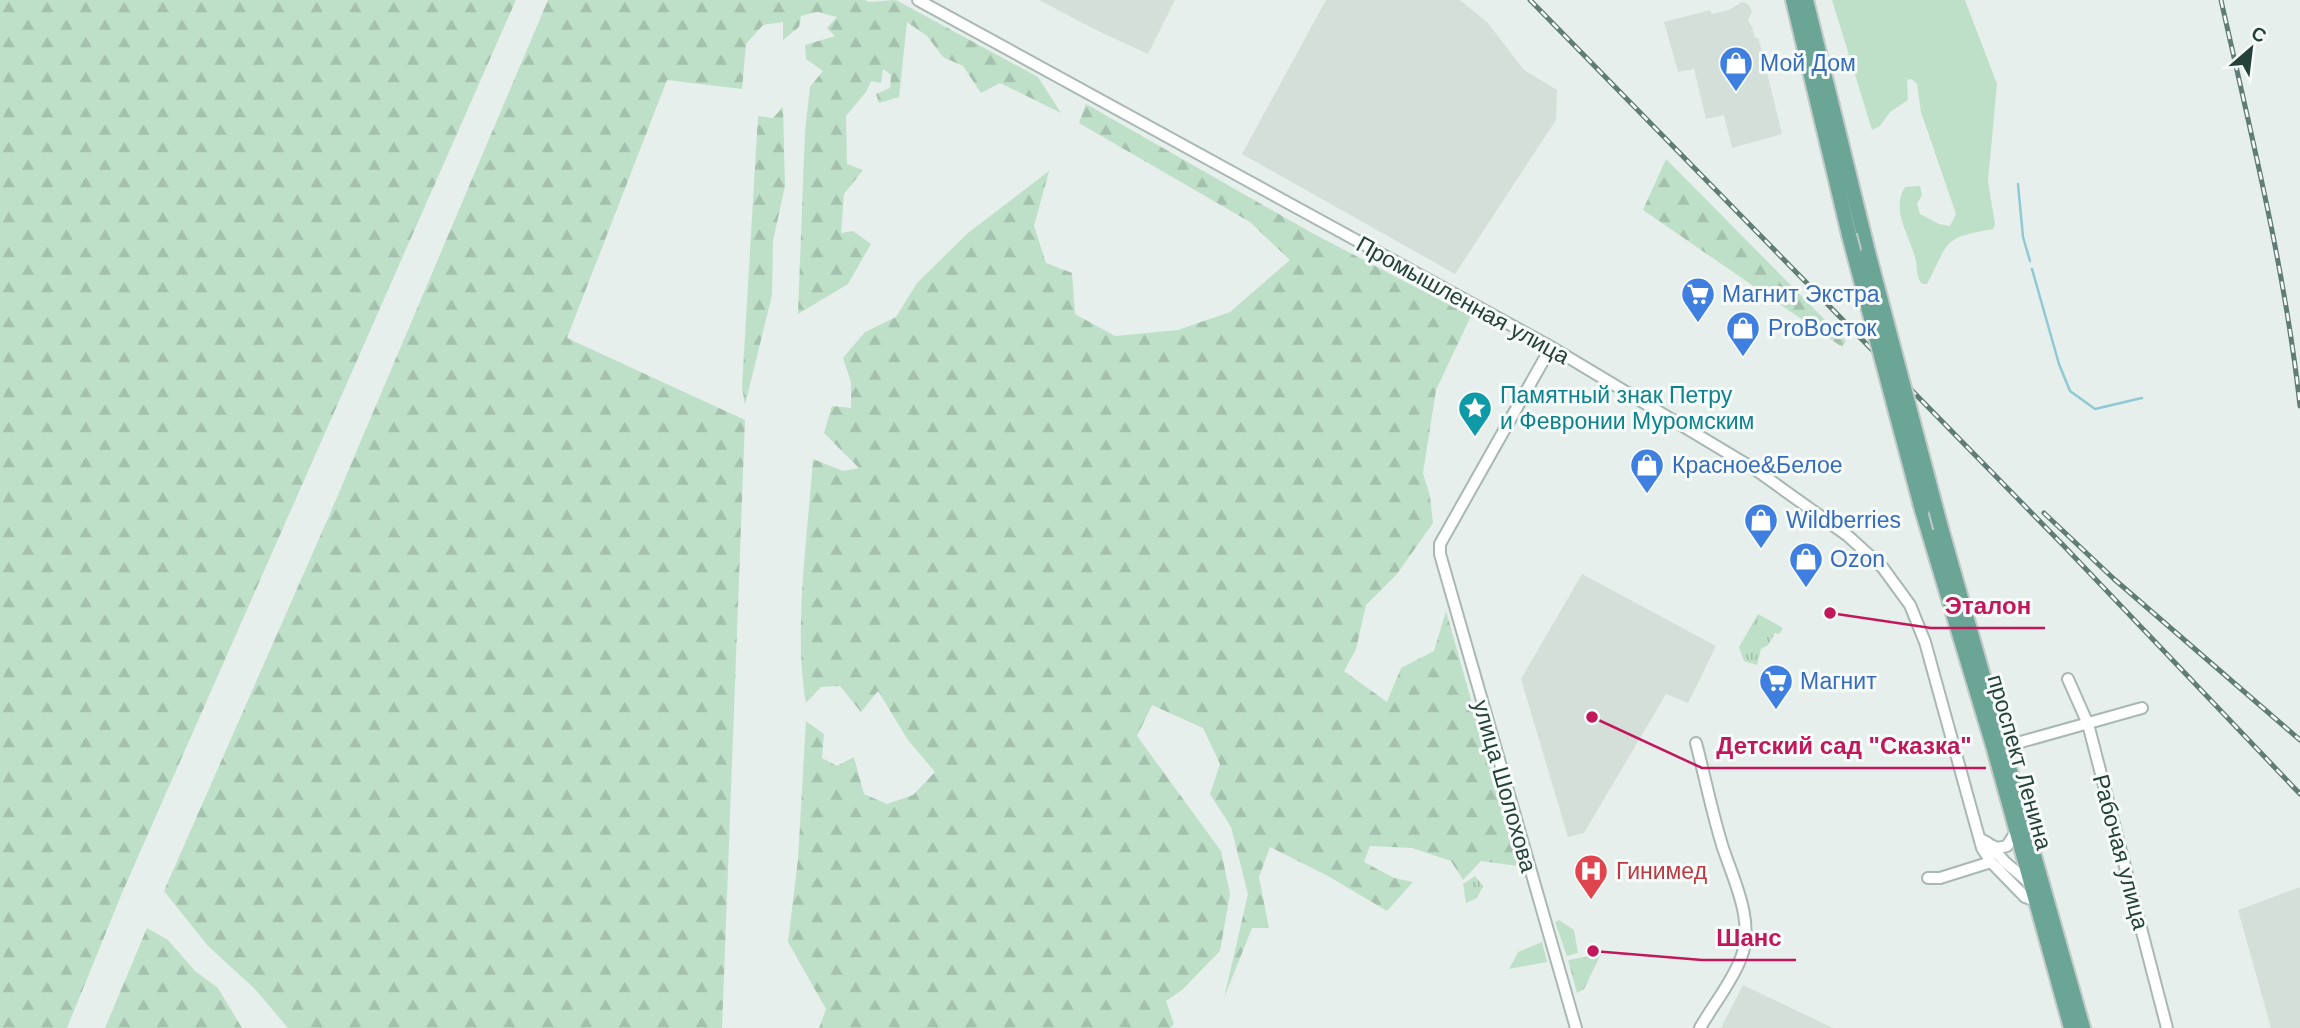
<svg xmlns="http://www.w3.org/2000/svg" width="2300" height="1028" font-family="Arial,sans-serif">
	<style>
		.built { fill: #d4dfda }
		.grass { fill: #bfe0c8 }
		.forest { fill: url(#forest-firs) }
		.park { fill: url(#park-tufts) }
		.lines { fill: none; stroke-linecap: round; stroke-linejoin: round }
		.stream { stroke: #8ec9d4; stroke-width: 2.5 }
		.minor-casing { stroke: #a8b8b2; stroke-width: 14 }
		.major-casing { stroke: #c2cac8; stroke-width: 18 }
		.minor { stroke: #fff; stroke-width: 10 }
		.major { stroke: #6aa596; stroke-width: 14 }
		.rail-casing { stroke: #5f7d75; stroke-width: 5 }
		.rail { stroke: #f7fbf9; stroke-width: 2.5; stroke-dasharray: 8; stroke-linecap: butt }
		.major-bridge-casing { stroke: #c2cac8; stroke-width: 18; stroke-linecap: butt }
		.major-bridge { stroke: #6aa596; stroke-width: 14 }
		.labels { text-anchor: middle; stroke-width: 6; stroke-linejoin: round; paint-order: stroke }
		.shop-label { font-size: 23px; fill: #366cbe; stroke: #f7fbf9; text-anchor: start }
		.street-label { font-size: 23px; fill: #24423a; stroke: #f7fbf9 }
		.culture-label { font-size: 23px; fill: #0d838f; stroke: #f7fbf9; text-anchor: start }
		.health-label { font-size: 23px; fill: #be3a42; stroke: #f7fbf9; text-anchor: start }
		.leader { fill: none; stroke: #c2185b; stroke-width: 2.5 }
		.callout-dot { fill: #c2185b; stroke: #f7fbf9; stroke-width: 2.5 }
		.callout-label { font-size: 24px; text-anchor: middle; font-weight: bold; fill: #c2185b; stroke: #f7fbf9; stroke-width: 6; stroke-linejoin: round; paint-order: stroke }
	</style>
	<defs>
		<pattern id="forest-firs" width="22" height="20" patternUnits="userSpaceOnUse" patternTransform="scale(1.75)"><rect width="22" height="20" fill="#bfe0c8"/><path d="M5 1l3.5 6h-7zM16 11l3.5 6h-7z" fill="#a4c1ad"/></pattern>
		<pattern id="park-tufts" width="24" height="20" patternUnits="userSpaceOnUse" patternTransform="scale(1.75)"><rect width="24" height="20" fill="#bfe0c8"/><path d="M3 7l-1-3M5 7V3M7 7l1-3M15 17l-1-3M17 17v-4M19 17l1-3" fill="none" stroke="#a4c1ad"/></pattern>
	</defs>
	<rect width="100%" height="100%" fill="#e6efeb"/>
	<path class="built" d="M1039 0H1175L1148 54 1096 30Z
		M1326 0H1460L1487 22 1524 70 1557 90 1556 120 1455 274 1242 154Z
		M1742 2 1748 4 1752 11 1748 21 1752 27 1755 38H1758L1760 44 1782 134 1732 148 1724 115 1706 119 1694 69 1678 72 1664 22 1710 10 1712 14 1729 10Z
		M1582 574 1716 646 1688 703 1666 694 1584 833 1568 837 1521 679Z
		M2300 887V1028H2271L2238 910Z
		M1743 985 1833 1028H1721Z"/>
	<path class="grass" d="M1832 0H1965L1997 84 1988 181 1995 224 1993 229C1941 238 1950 241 1927 284H1922C1915 276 1918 267 1915 257 1908 233 1891 210 1905 187L1920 186 1922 195 1917 204 1920 214 1939 224 1950 226 1956 214 1921 112 1917 84 1911 79 1907 80 1908 100 1890 112 1880 126 1872 130Z
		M1559 920 1574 930 1578 953 1567 956 1555 922Z
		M1542 942 1547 962 1509 969 1518 952Z"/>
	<path class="forest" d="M0 0H516L122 893 67 1028H0Z
		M548 0H865L869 2 896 0 1038 77 1061 113 1000 83 981 93 963 66 943 57 927 36 907 22 899 97 879 103 876 94 890 88 891 75 883 69 881 83 871 81 866 92 846 116 847 164 863 170 844 194 841 233 853 231 871 244 848 284 798 314 805 131 810 87 823 71 806 59 805 45 835 36 827 28 837 17 817 12 801 16 799 27 783 40V22L763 25 746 44 742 89 667 80 567 338 745 420 722 1028H288L254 988 208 946 164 891 329 516Z
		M1086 104 1312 233 1471 316 1436 390 1423 473 1430 496 1433 523 1397 574 1366 605 1356 649 1344 671 1387 702 1401 668 1434 651 1446 611 1518 866 1481 861 1463 880 1451 861 1412 848 1370 846 1364 862 1394 878 1413 882 1387 911 1328 876 1270 847 1259 877 1269 928H1252L1224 998 1248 894 1231 827 1210 794 1220 764 1203 728 1152 705 1137 736 1221 851 1230 894 1220 951 1182 990 1166 1001 1174 1024 1170 1028H819L826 1009 788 942 798 859 806 721 824 734 822 758 837 766 854 757 864 794 887 804 913 795 935 772 908 740 878 691 861 712 840 686 821 687 806 703C793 630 808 534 813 459L843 471 859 468 824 433 832 406 851 408V382L843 358 865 332 896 317 917 283 968 233 1049 171 1034 226 1046 263 1072 273 1075 314 1115 336 1178 330 1230 312 1290 260 1250 222 1079 123Z
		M783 107 785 186 773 241 772 295 745 405 742 387 758 116 773 118Z
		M1666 159 1846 341 1842 347 1643 210Z
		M147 928 168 940 195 971 218 988 242 1028H105Z
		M1601 954 1584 989 1577 993 1568 960Z"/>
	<path class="park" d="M1758 614 1783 628 1779 634 1775 633 1768 645 1761 649 1757 665 1744 661 1739 647Z
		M1475 876 1483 886 1477 898 1466 903 1463 884Z"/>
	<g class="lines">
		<path class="stream" d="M2018 184 2023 237 2030 261
			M2032 269 2059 364 2070 391 2095 409 2142 398"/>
		<g class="minor-casing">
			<path id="minor" d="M918 0 1551 347 1756 470 1848 536 1883 568 1910 605 1925 642 1982 848 1991 862 2025 897 2031 899 2040 897
				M1551 347 1440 544V554L1576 1028
				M2068 679 2088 724 2167 1028
				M1696 743C1705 777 1712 813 1723 848 1734 881 1755 922 1741 958 1732 982 1713 1005 1700 1028
				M2003 747 2142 708
				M1981 839 1988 843 2005 862 2033 886
				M1991 845 1997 848 2007 846 2017 830
				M1928 878H1940L1991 862"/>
		</g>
		<g class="major-casing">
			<path id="major" d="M1793 0 1849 235
				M1806 0 1868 252
				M1922 510 1994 749 2071 1028
				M1941 528 2083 1028"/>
		</g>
		<use href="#minor" class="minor"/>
		<use href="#major" class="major"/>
		<g class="rail-casing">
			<path id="rail" d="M1530 0 2063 545 2300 794
				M2221 0C2251 134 2285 269 2300 406
				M2044 513 2114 579 2300 740"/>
		</g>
		<use href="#rail" class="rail"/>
		<g class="major-bridge-casing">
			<path id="major-bridge" d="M1849 235 1922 510
				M1868 252 1941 528"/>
		</g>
		<use href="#major-bridge" class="major-bridge"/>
	</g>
	<defs>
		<g id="shop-pin" transform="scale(1.75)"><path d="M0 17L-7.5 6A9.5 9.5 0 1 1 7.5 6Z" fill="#3f7fe0" stroke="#f7fbf9"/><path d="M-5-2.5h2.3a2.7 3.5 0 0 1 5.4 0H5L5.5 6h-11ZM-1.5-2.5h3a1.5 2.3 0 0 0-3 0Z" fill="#fff"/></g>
		<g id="supermarket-pin" transform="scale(1.75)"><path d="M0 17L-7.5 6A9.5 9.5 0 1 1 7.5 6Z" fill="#3f7fe0" stroke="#f7fbf9"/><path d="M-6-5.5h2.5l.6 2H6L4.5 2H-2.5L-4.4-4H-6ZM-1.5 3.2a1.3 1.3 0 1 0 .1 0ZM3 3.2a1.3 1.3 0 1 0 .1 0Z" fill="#fff"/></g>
		<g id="sight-pin" transform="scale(1.75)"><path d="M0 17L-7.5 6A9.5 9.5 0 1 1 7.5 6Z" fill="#0f9aa8" stroke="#f7fbf9"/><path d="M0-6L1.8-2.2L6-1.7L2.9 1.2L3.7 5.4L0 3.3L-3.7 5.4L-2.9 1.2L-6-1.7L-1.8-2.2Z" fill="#fff"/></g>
		<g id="hospital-pin" transform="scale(1.75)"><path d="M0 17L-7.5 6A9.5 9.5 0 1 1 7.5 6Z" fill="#e0444e" stroke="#f7fbf9"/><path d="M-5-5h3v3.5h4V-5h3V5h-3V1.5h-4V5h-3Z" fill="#fff"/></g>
	</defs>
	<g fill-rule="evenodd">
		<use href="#shop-pin" x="1736" y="63"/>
		<use href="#supermarket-pin" x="1698" y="294"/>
		<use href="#shop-pin" x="1743" y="328"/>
		<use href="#sight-pin" x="1475" y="408"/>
		<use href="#shop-pin" x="1647" y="465"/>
		<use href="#shop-pin" x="1761" y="520"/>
		<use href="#shop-pin" x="1806" y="559"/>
		<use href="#supermarket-pin" x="1776" y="681"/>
		<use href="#hospital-pin" x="1591" y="871"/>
	</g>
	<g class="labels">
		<g class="shop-label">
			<text x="1760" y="71">Мой Дом</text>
			<text x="1722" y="302">Магнит Экстра</text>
			<text x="1768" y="336">ProВосток</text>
			<text x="1672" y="473">Красное&amp;Белое</text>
			<text x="1786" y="528">Wildberries</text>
			<text x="1830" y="567">Ozon</text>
			<text x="1800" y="689">Магнит</text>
		</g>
		<g class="street-label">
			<text transform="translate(1463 300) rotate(29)" y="8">Промышленная улица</text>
			<text transform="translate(2020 762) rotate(74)" y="8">проспект Ленина</text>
			<text transform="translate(1505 786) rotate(74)" y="8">улица Шолохова</text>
			<text transform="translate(2121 852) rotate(75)" y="8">Рабочая улица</text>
		</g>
		<g class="culture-label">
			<text x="1500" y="403">Памятный знак Петру<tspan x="1500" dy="26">и Февронии Муромским</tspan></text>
		</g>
		<g class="health-label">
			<text x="1616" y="879">Гинимед</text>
		</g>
	</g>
	<path class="leader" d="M1830 613L1931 628H2045M1592 717L1702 768H1986M1593 951L1702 960H1796"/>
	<g class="callout-dot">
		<circle cx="1830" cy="613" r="7"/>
		<circle cx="1592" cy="717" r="7"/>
		<circle cx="1593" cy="951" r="7"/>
	</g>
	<g class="callout-label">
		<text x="1988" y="614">Эталон</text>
		<text x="1844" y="754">Детский сад "Сказка"</text>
		<text x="1749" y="946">Шанс</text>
	</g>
	<g transform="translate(2251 49) rotate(28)" stroke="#f7fbf9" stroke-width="5" paint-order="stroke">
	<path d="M0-5L12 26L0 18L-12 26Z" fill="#24423a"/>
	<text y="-10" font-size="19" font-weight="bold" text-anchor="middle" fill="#24423a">С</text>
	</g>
</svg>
